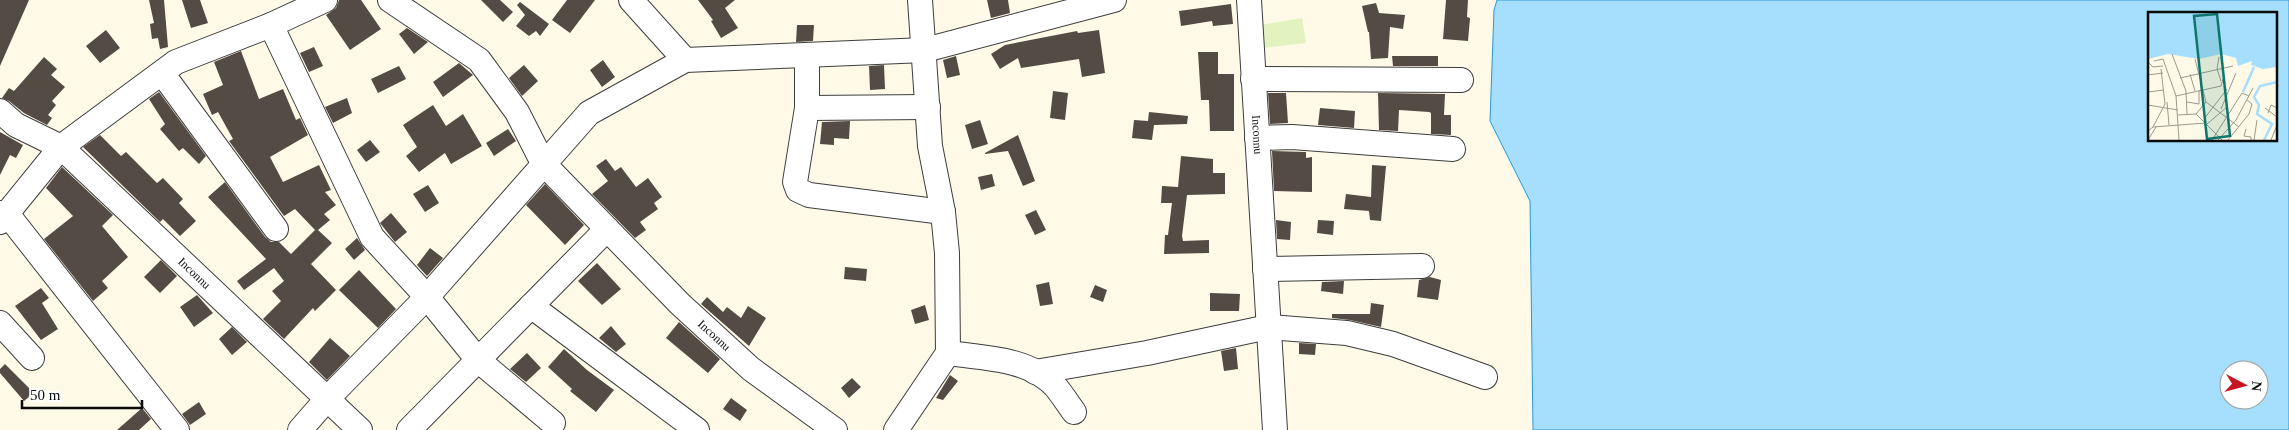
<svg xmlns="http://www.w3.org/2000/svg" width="2289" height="430" font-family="Georgia,serif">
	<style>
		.pitch { fill: #e3f3c0 }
		.water { fill: #a5dffd; stroke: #2598db; fill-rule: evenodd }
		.building { fill: #544b45 }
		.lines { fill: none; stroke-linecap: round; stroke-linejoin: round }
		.minor-casing { stroke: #3d3d3d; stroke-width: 26 }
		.minor { stroke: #fff; stroke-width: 24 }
		.labels { text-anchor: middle; stroke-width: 5; stroke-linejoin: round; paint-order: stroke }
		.street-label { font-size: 12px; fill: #0a0a0a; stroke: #fff }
		.inset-river { fill: none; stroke: #a5dffd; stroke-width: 2.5 }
		.inset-road { fill: none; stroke: #9d9a8f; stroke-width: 1 }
		.view { fill: #0f766e; fill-opacity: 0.15; stroke: #0f766e; stroke-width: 2.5 }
		.inset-edge { fill: none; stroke: #0a0a0a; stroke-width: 2.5 }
	</style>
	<rect width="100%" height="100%" fill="#fffae7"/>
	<path class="pitch" d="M1302 18 1306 43 1256 49 1254 26Z"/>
	<path class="water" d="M1497 0H2289V430H1533L1530 201 1490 121 1494 10ZM2149 14H2275V140H2149ZM2229 370H2259V400H2229Z"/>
	<path class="building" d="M0 0H29L0 66Z
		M149 0H164L168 47 160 49 158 38 152 39 150 24 154 23Z
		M182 0H200L208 23 191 28Z
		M339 0H361L381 29 350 50 326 15 336 8Z
		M481 0H500L513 12 503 22Z
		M567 0H595L570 33 552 20Z
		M698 0H735L725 8 738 28 721 38 711 21 713 20Z
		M987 0H1008L1010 13 991 18Z
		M1446 0H1468L1467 17 1470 18 1468 41 1443 39Z
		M520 2 549 24 540 36 536 31 529 36 516 26 525 15 517 5Z
		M1376 3 1379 13 1405 15 1403 29 1390 27 1388 58 1371 59 1369 32H1368L1362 6Z
		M1231 4 1233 24 1213 26 1212 21 1181 26 1179 11Z
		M797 25H814L813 41 796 42Z
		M407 28 428 42 414 54 399 34Z
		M106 30 120 48 100 63 86 46Z
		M1099 30 1105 73 1082 77 1079 59 1021 68 1018 58 1000 69 991 54 1005 45 1077 31 1078 33Z
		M314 47 323 66 309 72 300 53Z
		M241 51 259 99 283 89 296 120 300 118 308 135 270 157 283 182 319 165 331 190 325 192 336 205 324 214 330 220 318 230 332 243 311 264 336 290 315 311 313 308 284 339 263 319 281 301 272 291 284 281 274 268 244 290 237 281 266 259 208 197 225 182 265 237 271 242H279L291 254 315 230 295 209 284 216 229 141 233 139 218 112 212 115 203 94 223 85 214 62Z
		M1198 52H1218V74H1234V131H1210L1209 100H1201Z
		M956 56 960 75 947 78 943 60Z
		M1392 56H1438V66H1393Z
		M44 57 57 69 51 75 65 87 52 101 56 105 48 115 52 118 47 125 24 113 9 101 2 98 9 88 14 91Z
		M603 60 615 77 602 87 590 70Z
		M459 63 473 75 443 97 433 82Z
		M524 65 538 81 522 96 509 78Z
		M884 65 885 89 870 90 869 66Z
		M399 66 406 79 378 93 371 79Z
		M1053 91 1068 93 1065 120 1050 118Z
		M159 92 206 156 199 164 183 148 179 151 160 129 165 124 149 99Z
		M1268 93H1286L1288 123 1270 124Z
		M1378 93 1445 94 1444 115H1451V135L1431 134V113L1429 112 1399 110 1398 131 1379 130Z
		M347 98 352 113 333 123 325 107Z
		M433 105 446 126 463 114 482 146 451 164 445 153 419 172 406 156 417 147 403 125Z
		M1320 108 1355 111 1354 128 1318 125Z
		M1149 112 1188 116 1187 124 1154 125 1152 140 1132 138 1134 120 1148 121Z
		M980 120 988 144 972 149 965 125Z
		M850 121 849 139 834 138V145L820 144 822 122Z
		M508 129 516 141 494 156 486 143Z
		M0 132 23 145 16 158 10 155 0 175Z
		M100 135 121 156 126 152 157 183 163 178 183 199 179 203 196 221 180 236 163 219 160 222 83 147Z
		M1018 135 1035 181 1023 186 1008 151 985 154V153Z
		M370 140 380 152 366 162 357 150Z
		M1272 151 1306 152V158L1312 157V192L1274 191Z
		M1181 156 1213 159V173H1225V194L1187 195 1182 236 1183 241 1209 240V253L1164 254 1165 235H1168L1172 203H1161L1162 186 1178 187Z
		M606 159 615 171 621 167 636 187 648 178 662 197 654 203 658 209 640 222 646 230 635 238 592 194 608 181 596 166Z
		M1372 165 1386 166 1381 221 1370 220 1369 211 1344 209 1346 194 1371 197Z
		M62 167 113 215 102 226 128 257 102 281 108 288 93 301 44 239 73 216 46 188Z
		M992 174 995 186 981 190 978 177Z
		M545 184 584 225 565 245 526 205Z
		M428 185 439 203 425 212 413 194Z
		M1036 210 1046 230 1035 235 1025 215Z
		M391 213 407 232 395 242 380 223Z
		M1276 220 1291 222 1290 240 1277 239Z
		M1318 220 1334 221 1333 235 1317 233Z
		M357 238 365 250 354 260 345 249Z
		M430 248 443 258 427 276 417 265Z
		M161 260 177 276 160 293 144 277Z
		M597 263 621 289 602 305 578 281Z
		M845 267 867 269 866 281 844 279Z
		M359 270 396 309 378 328 339 290Z
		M1430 277 1441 280 1438 300 1417 297 1419 280Z
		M1344 281 1343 294 1321 291 1322 282Z
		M1049 282 1053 304 1040 306 1036 285Z
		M1095 285 1107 290 1103 302 1090 297Z
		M41 288 49 298 42 303 58 329 41 340 15 306Z
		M1210 293 1240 294 1239 311H1210Z
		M197 295 213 313 194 327 180 307Z
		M707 297 723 312 727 307 741 318 748 306 766 318 749 346 701 304Z
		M1371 303 1384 305 1381 327 1350 320 1332 318V314H1370Z
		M925 305 929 320 915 324 911 310Z
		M679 322 720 359 708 373 666 338Z
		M611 326 626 344 616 352 599 338Z
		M232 327 247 342 232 355 219 339Z
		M330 338 350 356 327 380 309 362Z
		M1299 343 1316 344 1315 355 1299 354Z
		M1236 348 1238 369 1224 371 1221 351Z
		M564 349 587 370 614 390 596 412 570 391 572 389 548 367Z
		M527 353 541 368 526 382 510 369Z
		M5 364 34 393 24 401 0 373V369Z
		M950 375 958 381 943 400 936 398Z
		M852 378 861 387 849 398 841 388Z
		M731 398 747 410 740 421 723 409Z
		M199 402 206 414 190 425 182 414Z
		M142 408 151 419 139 430H117Z"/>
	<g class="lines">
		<g class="minor-casing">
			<g id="minor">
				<path id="s1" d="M390 0 479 60 517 112 543 163 680 304 751 369 835 430"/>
				<path d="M631 0 685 60"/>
				<path d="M920 0 930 146 943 212 947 253 948 353C984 358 1028 358 1055 386 1062 394 1068 404 1074 412"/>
				<path id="s2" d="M1249 0 1275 430"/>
				<path d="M271 25 372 237 427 297 478 360 553 423"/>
				<path d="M807 55V108L928 107"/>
				<path d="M162 73 276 229"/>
				<path d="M1253 79 1461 80"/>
				<path d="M807 108 795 182 798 190 809 195 943 212"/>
				<path id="s3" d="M0 111 16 125 61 147 360 430"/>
				<path d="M1257 138 1292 137 1453 149"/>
				<path d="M0 213 8 215 177 430"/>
				<path d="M0 222 61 147 176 62 271 25 325 0"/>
				<path d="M1265 269 1422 266"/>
				<path d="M531 306 697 430"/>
				<path d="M0 323 32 358"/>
				<path d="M1035 372 1147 353 1268 327 1347 333 1393 344 1485 377"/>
				<path d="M300 430 327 399 427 297 589 113 685 60 925 50 1114 0"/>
				<path d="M409 430 607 229"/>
				<path d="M896 430 948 353"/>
			</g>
		</g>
		<use href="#minor" class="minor"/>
	</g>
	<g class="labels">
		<g class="street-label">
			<text dy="4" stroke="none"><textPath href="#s2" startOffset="135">Inconnu</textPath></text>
			<text dy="4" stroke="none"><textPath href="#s3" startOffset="255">Inconnu</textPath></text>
			<text dy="4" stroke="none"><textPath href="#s1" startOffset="472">Inconnu</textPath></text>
		</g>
	</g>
	<g transform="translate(2148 12)">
		<rect width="129" height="129" fill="#fffae7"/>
		<path d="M0 0H129V55L115 57 103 53 104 49 90 54 88 46 73 42 51 47 20 42 0 47Z" fill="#a5dffd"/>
		<path class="inset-river" d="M95 80 106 55M116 128 124 112 109 102 111 93 106 85 112 74 129 70"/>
		<path class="inset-road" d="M24 42 38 79 39 102M71 45 69 57 73 69M47 47 58 90 91 115M6 49 15 47 28 84 31 128M0 50 5 55 15 54M42 62 47 79M0 63 15 61M32 66 85 54M0 80 16 78M28 84 73 74 75 67M19 90 21 113M39 90 51 92V78M58 90 48 102 74 128M0 93 30 98M117 96 129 105M73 97 88 61M120 101 123 93 129 96M30 103 48 102M56 107 79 77M59 112 79 95M5 115 17 92 13 57M98 117 96 124 103 125V128M0 119 5 115 58 111M0 128 8 115M64 128 94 81 101 84M70 128 88 108 105 76M80 128 101 102 104 92 99 88M106 128 109 108M123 128 129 113"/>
		<path class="view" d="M69 2 82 124 59 127 46 4Z"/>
		<rect width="129" height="129" class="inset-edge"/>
	</g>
	<g transform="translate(2244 385) rotate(96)"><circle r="24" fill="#ffffff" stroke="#9d9d9d"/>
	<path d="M0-4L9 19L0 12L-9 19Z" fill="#c71523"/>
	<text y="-8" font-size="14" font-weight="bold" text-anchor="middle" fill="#0a0a0a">N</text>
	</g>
	<path d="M22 400v8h120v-8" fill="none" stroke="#0a0a0a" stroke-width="2.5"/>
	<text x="30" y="400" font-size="15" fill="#0a0a0a" stroke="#ffffff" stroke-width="4" paint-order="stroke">50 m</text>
</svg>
